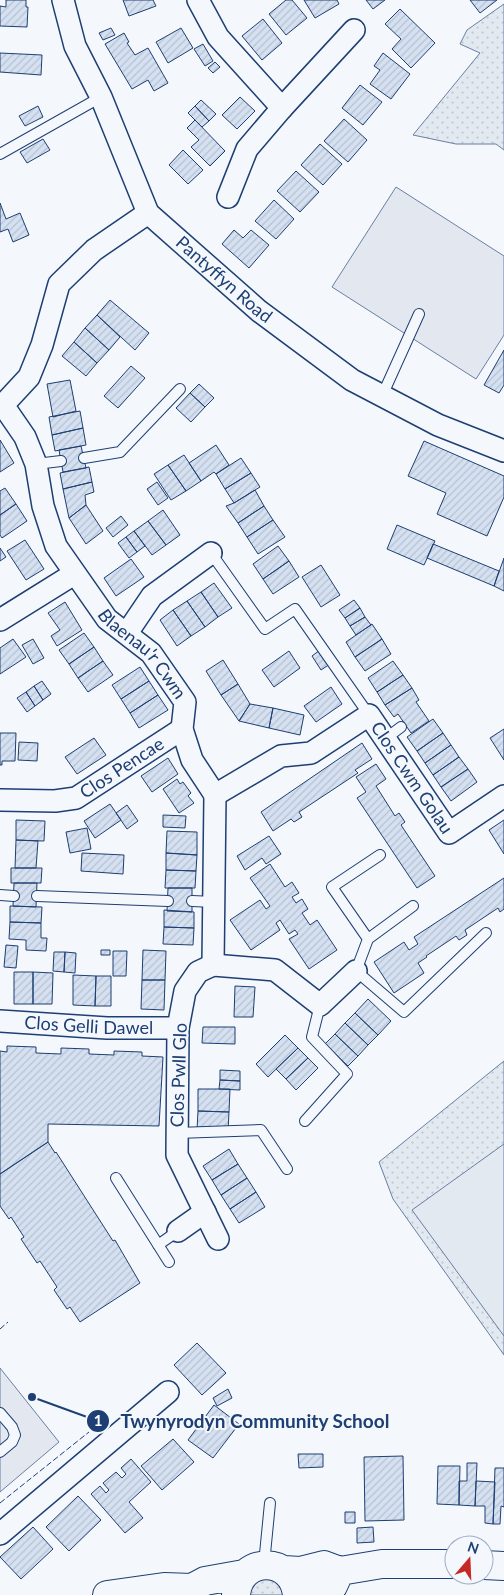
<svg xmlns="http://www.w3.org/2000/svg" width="504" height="1595" font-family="Lato,sans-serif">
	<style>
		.grass { fill: url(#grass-dots); stroke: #687fa3 }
		.garden { fill: #e3e9f0; stroke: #687fa3 }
		.parking { fill: #e3e8f0; stroke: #687fa3 }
		.building { fill: url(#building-hatch); stroke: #1d3f73 }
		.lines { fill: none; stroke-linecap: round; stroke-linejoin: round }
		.lane-casing { stroke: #1d3f73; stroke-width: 12 }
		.street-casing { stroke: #1d3f73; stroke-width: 24 }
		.secondary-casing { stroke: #1d3f73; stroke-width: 30 }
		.lane { stroke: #f4f7fb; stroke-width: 10 }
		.street { stroke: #f4f7fb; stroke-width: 21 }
		.secondary { stroke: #f4f7fb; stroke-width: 28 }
		.fence { stroke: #1d3f73; stroke-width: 1; stroke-dasharray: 6 2.5; stroke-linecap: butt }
		.labels { text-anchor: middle; stroke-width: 4; stroke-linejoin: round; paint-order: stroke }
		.street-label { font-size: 18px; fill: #1d3f73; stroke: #f4f7fb }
		.leader { fill: none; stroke: #1d3f73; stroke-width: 2 }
		.callout-dot { fill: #1d3f73; stroke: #f4f7fb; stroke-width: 2 }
		.mark-label { font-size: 15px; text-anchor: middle; font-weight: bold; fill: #fff }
		.callout-label { font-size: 19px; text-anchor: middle; font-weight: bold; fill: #1d3f73; stroke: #f4f7fb; stroke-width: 4; stroke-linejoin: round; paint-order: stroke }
	</style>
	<defs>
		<pattern id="grass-dots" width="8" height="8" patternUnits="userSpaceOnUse" patternTransform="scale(1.25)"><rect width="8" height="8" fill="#e3e9f0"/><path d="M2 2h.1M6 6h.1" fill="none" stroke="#c2c9d1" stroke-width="1.8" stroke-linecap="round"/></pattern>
		<pattern id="building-hatch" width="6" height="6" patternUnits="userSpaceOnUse" patternTransform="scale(1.25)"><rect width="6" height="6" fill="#d5e0f0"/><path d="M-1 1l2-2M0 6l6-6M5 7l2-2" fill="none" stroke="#b6c1d1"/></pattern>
	</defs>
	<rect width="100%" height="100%" fill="#f4f7fb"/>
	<path class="grass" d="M504 4V150L496 144H456L413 135 480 53 460 44 467 30Z
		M504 1061V1355L393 1199 379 1162Z
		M267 1578C277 1581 280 1585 284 1595H249C253 1584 255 1580 267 1578Z"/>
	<path class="garden" d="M504 1144V1336L412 1210Z"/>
	<path class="parking" d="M396 187 504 256V335L476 379 332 287Z
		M0 1368 59 1442 0 1492Z"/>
	<path class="building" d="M6 0H26V7H28L27 27 0 26V6L6 7Z
		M123 0H153L156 6 129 16Z
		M286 0H292L307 18 286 35 269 14Z
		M304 0H337L339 4 315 18Z
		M366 0H385L373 9Z
		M470 0H497L480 13Z
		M400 9 435 43 411 68 392 49 401 39 385 24Z
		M263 19 282 43 262 60 242 36Z
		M111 28 115 35 103 40 99 33Z
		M181 28 193 48 168 63 156 42Z
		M124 33 129 42 127 43 135 55 148 48 168 83 154 91 148 80 132 89 105 44Z
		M203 44 213 61 205 66 194 49Z
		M0 53 42 55 41 75 0 72Z
		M383 53 410 74 391 99 370 84 380 70 374 66Z
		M215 62 220 67 213 73 208 68Z
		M360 85 382 102 363 125 342 108Z
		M240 97 255 111 237 129 222 115Z
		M201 100 216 114 209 121 195 106Z
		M38 106 43 117 25 126 19 116Z
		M195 106 209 121 202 127 188 113Z
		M344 119 367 140 348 162 324 141Z
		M195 120 225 151 210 166 191 147 199 140 187 128Z
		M43 139 50 150 27 163 20 152Z
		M320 144 342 164 323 185 301 165Z
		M183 150 203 170 188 184 169 165Z
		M296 171 319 192 300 212 277 191Z
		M274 200 294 219 276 239 255 221Z
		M0 203 6 219 20 213 29 235 13 242 8 229 0 232Z
		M234 230 243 238 251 230 269 245 249 268 222 244Z
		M110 300 149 333 135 350 97 315Z
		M97 315 120 337 109 350 85 328Z
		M85 328 109 350 97 363 74 342Z
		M74 342 97 363 86 376 62 356Z
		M504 350V385L499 393 484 385Z
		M131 366 145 378 118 408 104 396Z
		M70 380 76 411 53 417 47 384Z
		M199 384 214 398 205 407 190 393Z
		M190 393 205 407 191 422 176 408Z
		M80 411 83 428 52 435 49 417Z
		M83 428 86 445 55 451 52 435Z
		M0 440 14 463 0 472Z
		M424 441 504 476V497L487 536 437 514 446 493 408 476Z
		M216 445 229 465 216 474 214 472 201 481 189 463Z
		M81 446 86 468 63 472 59 450Z
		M184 455 201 481 186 491 168 465Z
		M241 458 251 473 225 489 216 474Z
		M168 465 186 491 171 500 154 474Z
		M89 467 92 482 63 489 60 473Z
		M251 473 260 487 234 503 225 489Z
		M92 482 94 492 85 495 86 505 69 518 63 489Z
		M157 482 168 498 158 505 147 489Z
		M5 488 16 504 0 515V491Z
		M255 490 264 506 238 523 226 506 234 503Z
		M16 504 27 521 2 538 0 535V515Z
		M86 505 103 531 86 544 69 518Z
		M264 506 273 520 247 537 238 523Z
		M163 510 180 535 166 545 148 521Z
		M121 516 128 525 113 537 106 528Z
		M273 520 285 537 258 554 247 537Z
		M148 521 166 545 152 555 134 531Z
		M397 525 435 541 424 565 387 549Z
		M134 531 145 546 137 552 126 537Z
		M126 537 137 552 129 558 118 543Z
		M25 540 44 569 26 580 7 551Z
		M433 544 499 571 494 586 427 558Z
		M278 546 289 561 263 579 253 564Z
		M0 548 6 557 0 561Z
		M504 558V591L494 586Z
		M131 559 144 577 116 596 104 578Z
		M289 561 299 577 273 594 263 579Z
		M321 565 340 595 321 607 302 577Z
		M214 583 232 608 218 617 201 592Z
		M201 592 218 617 205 627 187 601Z
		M354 600 360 608 345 618 339 610Z
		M187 601 205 627 191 636 173 610Z
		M65 602 82 630 57 646 51 636 60 630 48 613Z
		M360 608 365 617 350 626 345 618Z
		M173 610 191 636 177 646 160 620Z
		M365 617 371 625 356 635 350 626Z
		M372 624 382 639 355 657 346 642Z
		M84 633 94 647 69 664 59 650Z
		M13 639 26 657 0 674V648Z
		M33 639 44 658 33 664 22 645Z
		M382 639 391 654 365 671 355 657Z
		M94 647 103 661 78 678 69 664Z
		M320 650 330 664 321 670 312 656Z
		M289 651 300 668 274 687 262 670Z
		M223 660 238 684 221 695 206 671Z
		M103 661 113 675 88 692 78 678Z
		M393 661 403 675 377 692 368 678Z
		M140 667 149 681 121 699 112 685Z
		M403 675 412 688 385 705 377 692Z
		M42 681 51 694 43 700 34 686Z
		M149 681 158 695 130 713 121 699Z
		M238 684 250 704 239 721 221 695Z
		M34 686 43 700 35 706 26 692Z
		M331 687 342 704 316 722 304 706Z
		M412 688 419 700 416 702 429 721 411 733 398 714 394 717 385 705Z
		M26 692 35 706 27 712 17 698Z
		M158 695 168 710 139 728 130 713Z
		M250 704 273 708 269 728 239 721Z
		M273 708 304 715 300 735 269 728Z
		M433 719 443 733 417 751 407 737Z
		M504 729V760L490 738Z
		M0 733H16L15 761H2V765H0Z
		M443 733 451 745 425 763 417 751Z
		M94 738 106 755 77 774 65 757Z
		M19 742 38 743 37 761 18 760Z
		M362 743 372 759 355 770 358 773 299 812 302 817 294 822 291 819 273 831 261 812Z
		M451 745 459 757 433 775 425 763Z
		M459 757 468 769 441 787 433 775Z
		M168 758 178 774 152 792 141 776Z
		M376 764 386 779 376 786 395 816 399 813 405 822 401 825 435 876 417 888 357 798 366 792 356 777Z
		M468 769 477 782 451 801 441 787Z
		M177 779 180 784 183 782 191 793 188 796 194 803 179 813 163 789Z
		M110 804 121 820 95 838 84 821Z
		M127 805 138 821 127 829 116 813Z
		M163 815 186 816 185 828 163 827Z
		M16 820 45 821 44 841 16 840Z
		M504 820V854L489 830Z
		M87 828 91 849 70 853 66 832Z
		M167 831 197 832V855L166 853Z
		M269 836 281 854 266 864 262 858 245 870 237 856Z
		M16 840 38 841 36 868H15Z
		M82 853 124 855 123 874 81 871Z
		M166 853 197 855 196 871 166 870Z
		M270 864 285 887 292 882 299 893 292 897 296 903 302 899 308 909 302 913 310 925 317 920 337 950 309 969 289 939 298 934 295 930 289 934 280 920 276 923 280 930 251 950 230 920 260 900 266 909 270 906 250 878Z
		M11 868H42L41 883H11Z
		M166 870 196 871 195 888H165Z
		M504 878V909L500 912 498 908 465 930 467 935 459 940 456 936 426 956 427 957 418 963 424 973 394 993 374 962 404 942 409 950 418 944 414 937Z
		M14 883H37L36 907 13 906Z
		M168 888H192V912L167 911Z
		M10 906 42 907 41 923 10 922Z
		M164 910 194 912V928L164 927Z
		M10 922 41 923V938H47L46 951 26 950V940L9 939Z
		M164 927 194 928 193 945 163 944Z
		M6 945 18 946 16 968 4 967Z
		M101 950H110V955H101Z
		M143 950 166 951 165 980H142Z
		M113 951H127L126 976H113Z
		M54 952H65L64 972 53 971Z
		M65 952 76 953 75 973 64 972Z
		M14 972H33V1004H14Z
		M33 972 53 973 52 1004H33Z
		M73 975 96 976 95 1006 73 1005Z
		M96 976H111V1006H95Z
		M142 980H165L164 1010 141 1009Z
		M235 986 255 987 253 1017H234Z
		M368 999 391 1021 378 1035 355 1013Z
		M355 1013 378 1035 368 1045 345 1023Z
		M345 1023 368 1045 358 1056 335 1034Z
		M203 1027H235V1044L202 1043Z
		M335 1034 358 1056 348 1066 325 1044Z
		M285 1035 298 1048 268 1077 256 1064Z
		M7 1046 36 1047V1053L61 1054V1048L89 1049V1054L114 1055V1051L142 1052V1056L163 1057 159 1126 48 1124V1142L0 1174V1051L7 1052Z
		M298 1048 308 1058 286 1079 276 1069Z
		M308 1058 318 1068 296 1090 286 1079Z
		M220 1070 240 1071V1081L220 1080Z
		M220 1080 240 1081V1090L219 1089Z
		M198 1089H230L229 1112 198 1111Z
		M198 1111 229 1112 228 1131 197 1130Z
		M48 1142 55 1153 56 1152 113 1241 115 1240 140 1283 80 1322 70 1307 67 1309 54 1290 57 1287 40 1261 37 1263 21 1239 24 1237 11 1217 9 1219 0 1206V1174Z
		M229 1149 238 1164 212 1180 203 1166Z
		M238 1164 247 1178 221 1195 212 1180Z
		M247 1178 256 1192 230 1209 221 1195Z
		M256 1192 265 1207 239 1223 230 1209Z
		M197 1343 226 1373 202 1395 174 1365Z
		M228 1389 232 1398 217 1406 213 1398Z
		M214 1405 239 1424 213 1458 188 1440Z
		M173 1439 194 1462 162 1490 141 1466Z
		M298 1454H323V1467L299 1468Z
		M403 1456 404 1520 365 1521 364 1457Z
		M131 1459 151 1482 129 1502 143 1518 125 1533 91 1494 100 1486 106 1493 109 1490 103 1483 116 1472 122 1478 126 1474 121 1468Z
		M467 1463H477L475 1506 459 1505V1481H467Z
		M438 1466H460L459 1505 437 1504Z
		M495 1468H504V1507L501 1506 500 1524H493Z
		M476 1481 495 1482 493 1524 485 1523V1506H475Z
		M78 1496 101 1520 69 1551 46 1527Z
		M345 1512H355V1523H345Z
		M33 1527 53 1549 21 1579 0 1557Z
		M373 1527 374 1542 357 1543V1528Z"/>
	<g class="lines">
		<g class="lane-casing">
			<path id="lane" d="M0 154 101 97
				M382 396 419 314
				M84 458 120 452 180 389
				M36 464 61 461
				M211 553 265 629 295 609 369 715
				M385 739 401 727
				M380 855 332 887 368 939 356 971 404 1012 486 933
				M0 895 14 896
				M37 896 168 901
				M192 901 214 902
				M368 939 413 906
				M305 1121 347 1074 312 1037 320 1005
				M177 1133 261 1130 287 1169
				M116 1178 169 1262
				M158 1245 178 1231
				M0 1413 12 1427 15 1435 12 1442 0 1452
				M264 1564 270 1503"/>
		</g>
		<g class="street-casing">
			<g id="street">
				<path id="s1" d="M63 0 75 46 101 97 148 213 259 311 352 380 438 425 504 451"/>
				<path d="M198 0 218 37 282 108 354 30"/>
				<path d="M228 197 247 149 282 108"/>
				<path id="s2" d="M148 213 94 250 59 284 42 345 29 377 3 405 25 437 36 464 43 506 56 546 107 619 151 653 185 702 182 729 192 760 215 795"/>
				<path d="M0 620 74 574"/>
				<path d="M127 633 152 596 211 553"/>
				<path id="s3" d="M215 795 281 756 311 753 369 715 449 833 504 796"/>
				<path id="s4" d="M0 800 55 801 76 798 182 729"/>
				<path d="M213 965 198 972 185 991 178 1028 177 1155 218 1239"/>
				<path d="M213 965 215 795"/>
				<path d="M213 965 275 970 320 1005 356 971"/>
				<path id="s5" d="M0 1021 107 1028H178"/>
				<path d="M178 1231 205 1212"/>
				<path d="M0 1534 168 1392"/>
			</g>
		</g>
		<g class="secondary-casing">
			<path id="secondary" d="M484 1565 504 1566
				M284 1570 300 1571 324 1565 340 1571 382 1564H454
				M107 1595 164 1587 192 1588 205 1581 244 1574
				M236 1595C239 1556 293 1555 297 1595
				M315 1595 333 1586 340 1571"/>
		</g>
		<use href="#lane" class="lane"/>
		<use href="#street" class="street"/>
		<use href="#secondary" class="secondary"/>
		<path class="fence" d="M0 1329 8 1322
			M0 1503 89 1432"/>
	</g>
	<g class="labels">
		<g class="street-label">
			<text dy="6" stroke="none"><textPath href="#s1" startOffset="331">Pantyffyn Road</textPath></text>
			<text dy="6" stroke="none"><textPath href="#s2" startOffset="542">Blaenau'r Cwm</textPath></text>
			<text dy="6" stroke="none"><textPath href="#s4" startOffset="131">Clos Pencae</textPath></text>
			<text dy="6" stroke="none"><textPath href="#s3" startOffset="252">Clos Cwm Golau</textPath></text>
			<text dy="6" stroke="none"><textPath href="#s5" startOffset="89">Clos Gelli Dawel</textPath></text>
			<text transform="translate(179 1075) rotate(-88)" y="6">Clos Pwll Glo</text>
		</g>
	</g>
	<path class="leader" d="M32 1397L98 1421"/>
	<g class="callout-dot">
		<circle cx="32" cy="1397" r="5"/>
		<circle cx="98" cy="1421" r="12"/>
	</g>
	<g class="mark-label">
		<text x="98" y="1426">1</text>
	</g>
	<g class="callout-label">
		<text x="255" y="1428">Twynyrodyn Community School</text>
	</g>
	<g transform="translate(469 1560) rotate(19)"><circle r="24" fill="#f4f7fb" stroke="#9eadc5"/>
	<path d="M0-4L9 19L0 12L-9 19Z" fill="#c62828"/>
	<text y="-8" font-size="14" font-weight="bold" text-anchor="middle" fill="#1d3f73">N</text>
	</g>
</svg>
